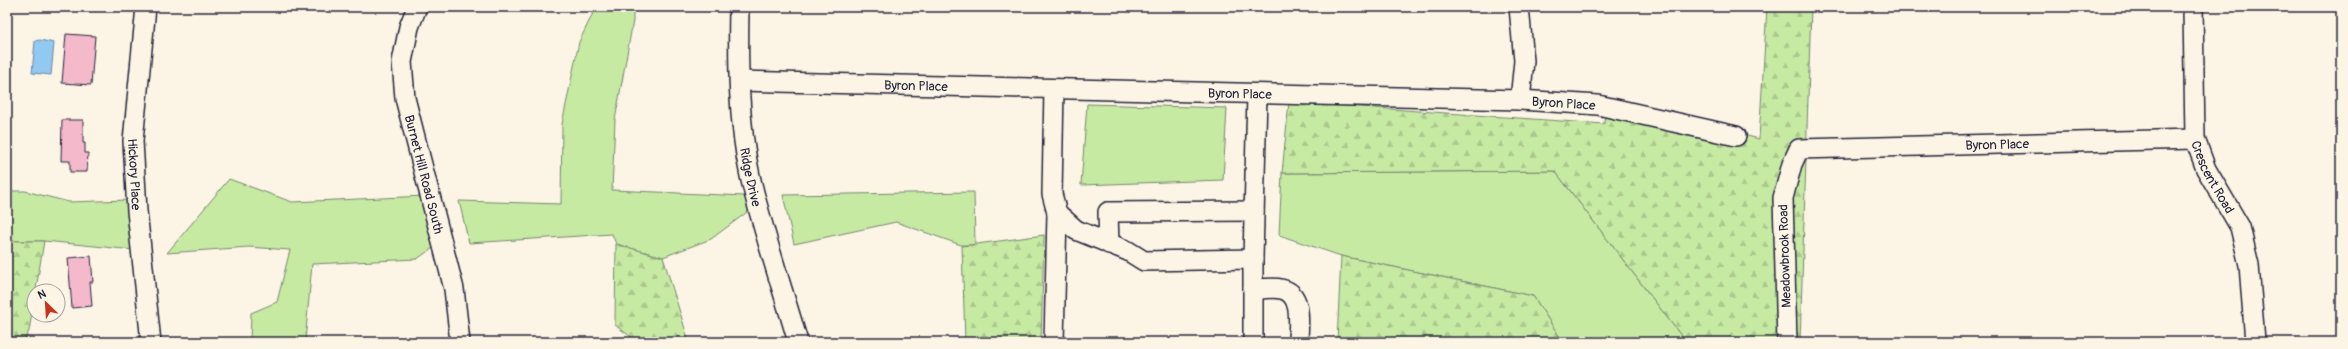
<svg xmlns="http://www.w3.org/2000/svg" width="2348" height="349" font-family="Pangolin,sans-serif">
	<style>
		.grass { fill: #c7eaa3; stroke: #74866f }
		.forest { fill: url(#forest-firs); stroke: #74866f }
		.water { fill: #92c9f0; stroke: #6586a8 }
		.building { fill: #f4bacc; stroke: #22223b }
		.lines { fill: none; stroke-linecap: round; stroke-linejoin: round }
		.minor-casing { stroke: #22223b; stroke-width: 22 }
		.minor { stroke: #fcf5e5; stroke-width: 19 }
		.labels { text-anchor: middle; stroke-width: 3; stroke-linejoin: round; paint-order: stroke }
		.street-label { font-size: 13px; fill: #22223b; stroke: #fcf5e5 }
	</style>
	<defs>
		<pattern id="forest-firs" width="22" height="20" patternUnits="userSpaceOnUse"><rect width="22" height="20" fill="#c7eaa3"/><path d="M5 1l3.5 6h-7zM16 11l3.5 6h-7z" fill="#abc88d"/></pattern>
	</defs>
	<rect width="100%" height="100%" fill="#fcf5e5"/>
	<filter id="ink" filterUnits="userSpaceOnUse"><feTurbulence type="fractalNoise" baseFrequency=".025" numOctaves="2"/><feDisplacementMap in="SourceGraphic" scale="8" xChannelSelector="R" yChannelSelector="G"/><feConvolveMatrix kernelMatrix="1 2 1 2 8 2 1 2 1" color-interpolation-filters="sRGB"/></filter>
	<g filter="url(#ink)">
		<path class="grass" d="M596 7H633V21L615 120 612 190 745 196 754 207 711 239 663 257 616 244 612 234 469 243 459 201 561 204 562 124 579 42Z
			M1087 104 1227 108 1223 180 1081 185Z
			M1555 171 1686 342H1563L1533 296 1341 256 1279 235 1282 173Z
			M229 179 292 202 426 196 437 245 417 259 312 264 305 342H250L251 313 277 302 290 250 249 247 167 253Z
			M7 191H25L69 202 129 200 134 250 44 241H7Z
			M974 192 975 245H961L896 222 794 244 783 195Z"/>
		<path class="forest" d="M1767 7H1811L1800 342H1686L1555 171 1282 173 1289 102 1604 124 1606 99 1759 139Z
			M1044 235 1041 342H965L962 246Z
			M7 241H44L29 331 24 342H7Z
			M616 244 663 257 689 342H638L615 325Z
			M1341 256 1533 296 1563 342H1337Z"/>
		<path class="water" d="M40 40 54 43 51 75 32 73 35 41Z"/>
		<path class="building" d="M66 34 95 36 91 85 62 83Z
			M62 120H83V143H85V153H88L87 172H70V161H61Z
			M91 256 93 282H90L92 306 72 308 68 258Z"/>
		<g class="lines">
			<g class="minor-casing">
				<g id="minor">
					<path id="s1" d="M146 7 133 141 137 211 151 342"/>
					<path id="s2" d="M417 7 409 27 402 62 405 98 454 289 460 342"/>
					<path id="s3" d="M739 7C738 63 738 121 750 176 763 232 782 287 798 342"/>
					<path d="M1519 7 1524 61 1520 100"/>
					<path id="s4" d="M2193 7 2195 139 2206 169 2240 227 2249 265 2255 342"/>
					<path id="s5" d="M740 81 1520 100 1598 105 1736 136"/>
					<path d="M1054 89 1052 194 1057 213 1076 230 1128 251 1144 261 1253 259 1257 94"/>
					<path d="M1109 244 1108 212 1254 211"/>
					<path d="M1253 290C1261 289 1273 287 1281 289 1304 293 1298 326 1298 342"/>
					<path d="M1054 342 1057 213"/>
					<path d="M1253 342V259"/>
					<path id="s6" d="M1787 342 1783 198 1792 164 1799 149 2195 139"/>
				</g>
			</g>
			<use href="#minor" class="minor"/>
		</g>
	</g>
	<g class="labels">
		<g class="street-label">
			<text dy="5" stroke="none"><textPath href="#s5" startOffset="176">Byron Place</textPath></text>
			<text dy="5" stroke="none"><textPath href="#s5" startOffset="500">Byron Place</textPath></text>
			<text dy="5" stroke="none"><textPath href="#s5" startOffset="824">Byron Place</textPath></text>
			<text dy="5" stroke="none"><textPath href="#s6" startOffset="394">Byron Place</textPath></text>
			<text dy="5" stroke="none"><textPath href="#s2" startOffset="172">Burnet Hill Road South</textPath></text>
			<text dy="5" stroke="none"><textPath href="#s1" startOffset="168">Hickory Place</textPath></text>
			<text dy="5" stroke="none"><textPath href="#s4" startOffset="174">Crescent Road</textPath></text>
			<text dy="5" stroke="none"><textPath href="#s3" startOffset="171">Ridge Drive</textPath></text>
			<text transform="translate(1784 256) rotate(-92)" y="5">Meadowbrook Road</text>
		</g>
	</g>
	<rect width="2348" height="349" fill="none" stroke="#fcf5e5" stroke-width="24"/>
	<rect x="12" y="12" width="2324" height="325" fill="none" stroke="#22223b" stroke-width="1.5" filter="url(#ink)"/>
	<g transform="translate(46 303) rotate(335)"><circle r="19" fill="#fcf5e5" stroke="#a5a1a1"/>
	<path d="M0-3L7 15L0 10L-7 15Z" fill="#c8321e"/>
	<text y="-6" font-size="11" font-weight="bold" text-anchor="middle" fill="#22223b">N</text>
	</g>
</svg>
